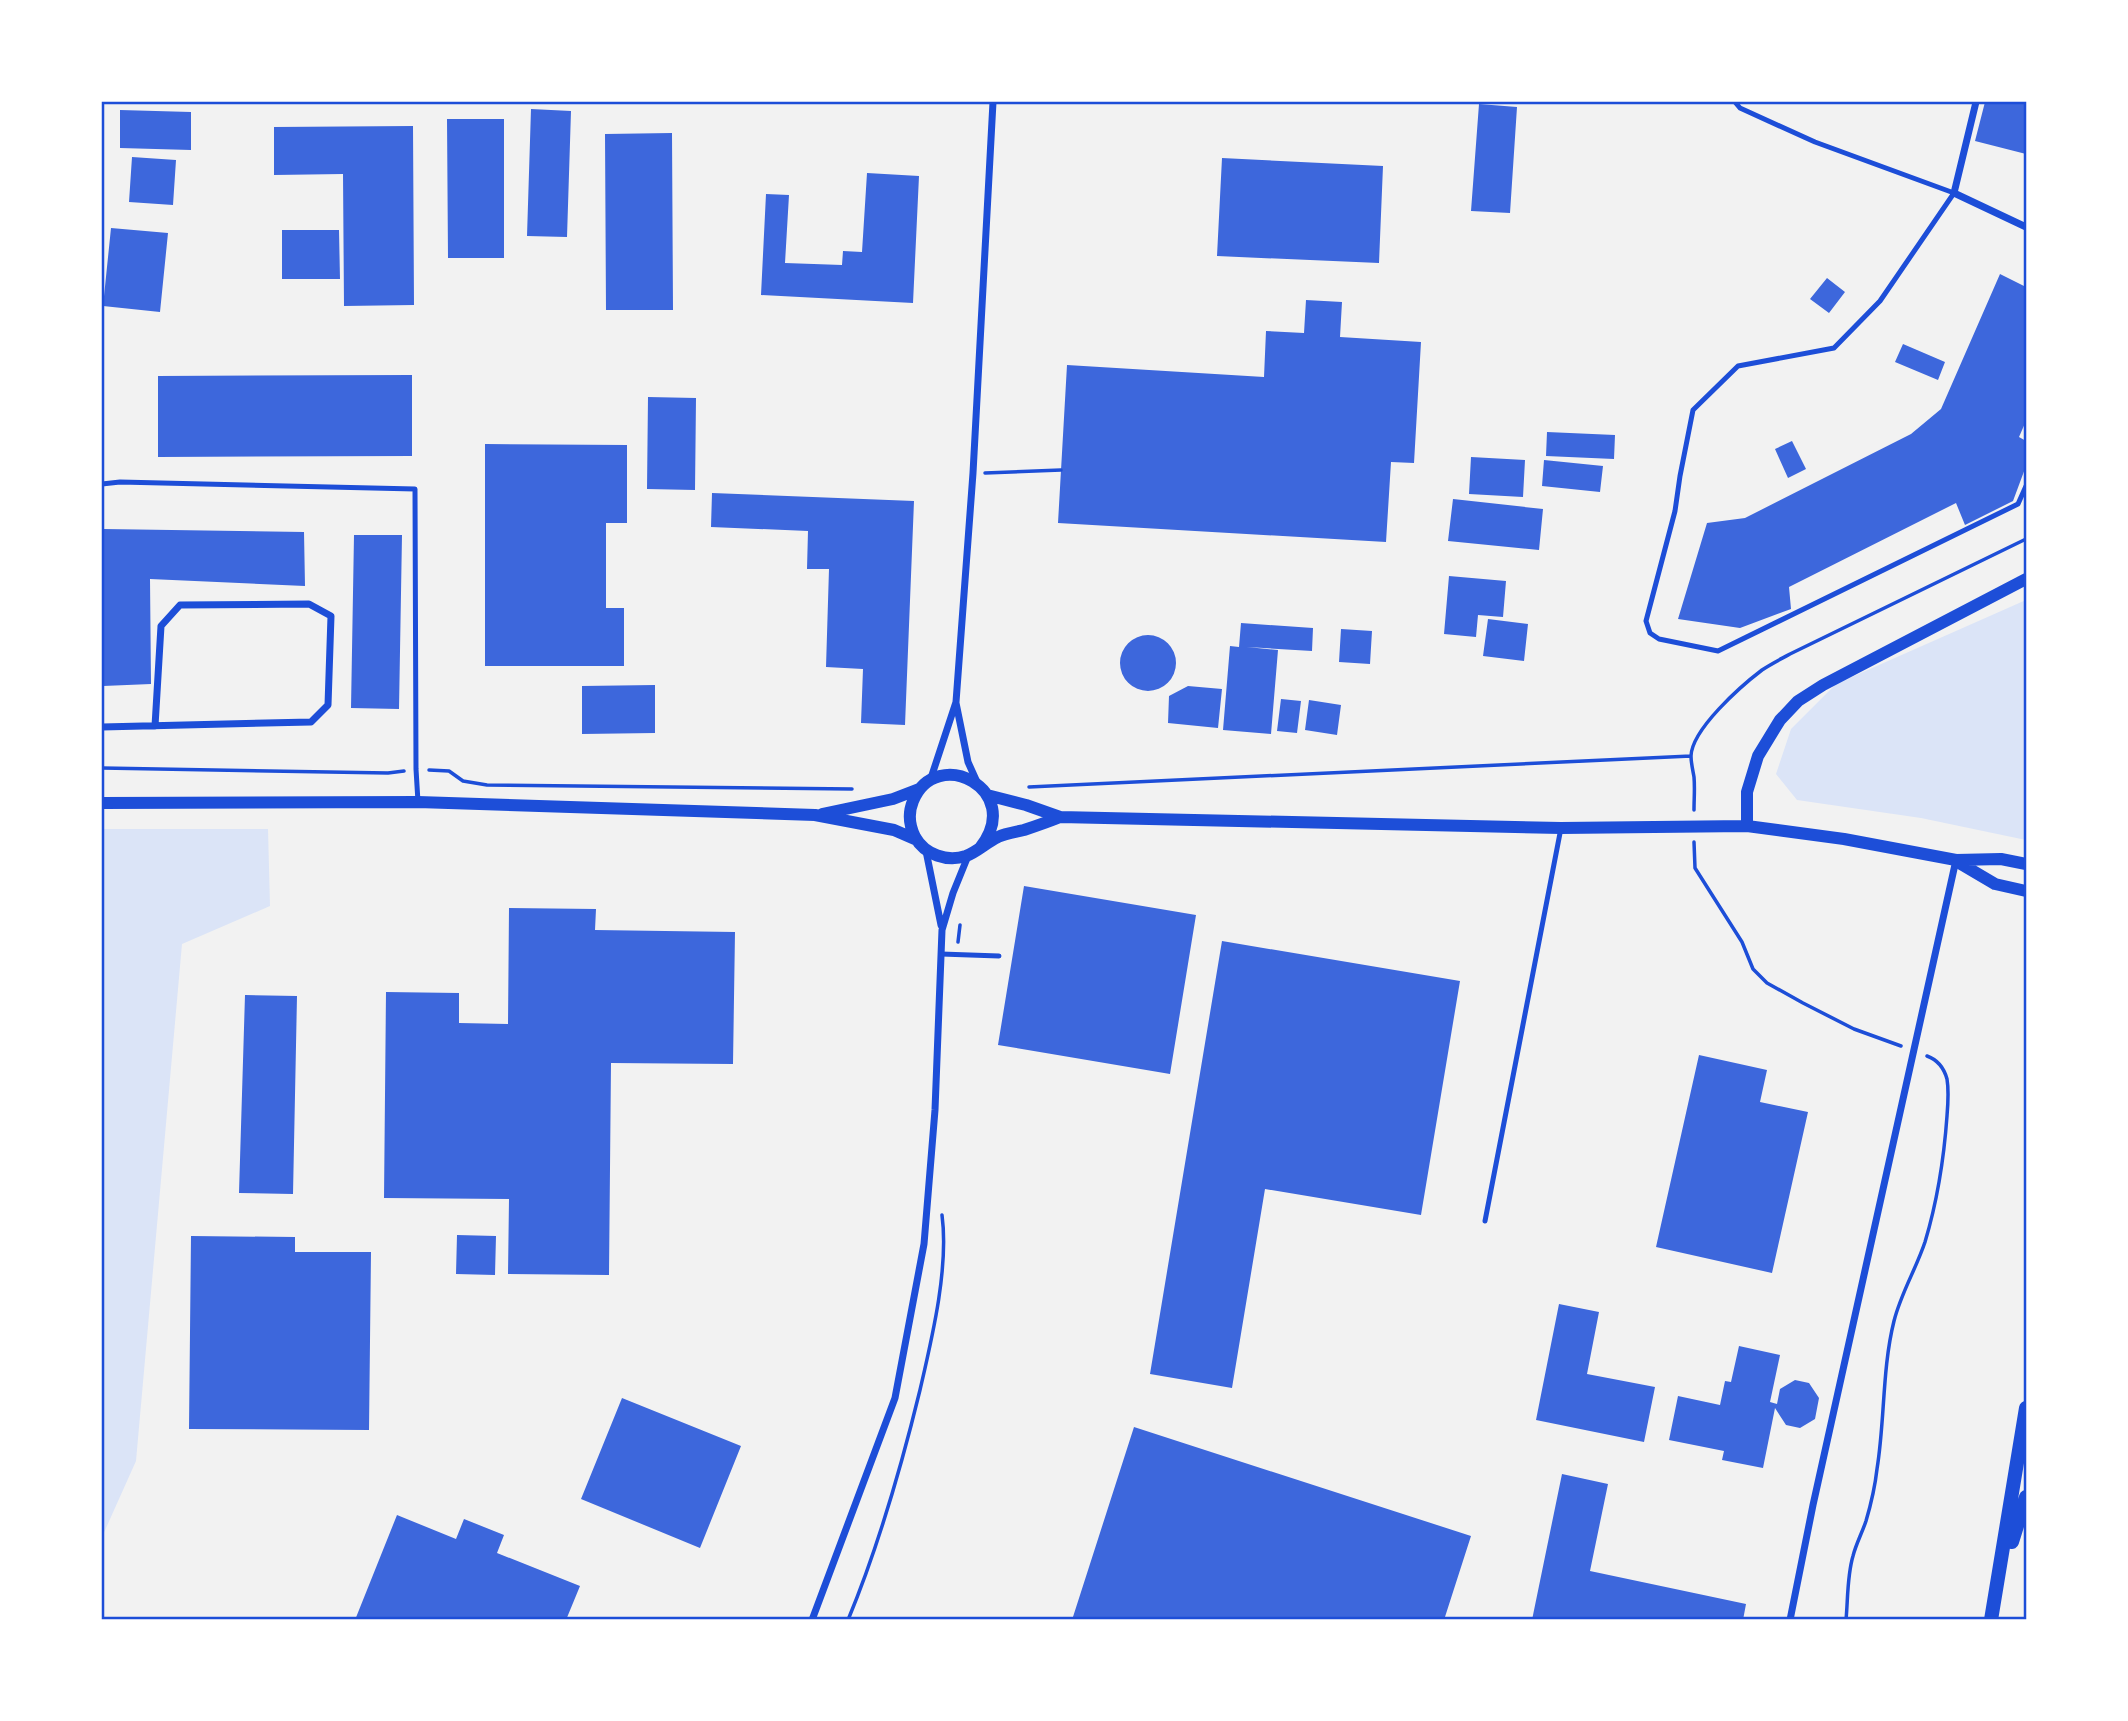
<svg xmlns="http://www.w3.org/2000/svg" width="2128" height="1721" font-family="'Golos Text',sans-serif">
	<style>
		.green { fill: #dbe4f7 }
		.building { fill: #3d67dc }
		.lines { fill: none; stroke-linecap: round; stroke-linejoin: round }
		.path { stroke: #1d4ed8; stroke-width: 3.5 }
		.service { stroke: #1d4ed8; stroke-width: 5 }
		.minor { stroke: #1d4ed8; stroke-width: 7 }
		.tertiary { stroke: #1d4ed8; stroke-width: 12 }
		.secondary { stroke: #1d4ed8; stroke-width: 14 }
		.neatline { fill: none; stroke: #1d4ed8; stroke-width: 2.5 }
	</style>
	<rect width="100%" height="100%" fill="#f2f2f2"/>
	<path class="green" d="M2026 600V840L1921 818 1797 800 1776 774 1791 729 1836 684Z
		M102 829H268L270 906 182 944 136 1461 102 1537Z"/>
	<path class="building" d="M1985 102H2026V154L1975 141Z
		M1479 104 1517 107 1510 213 1471 211Z
		M531 109 571 111 567 237 527 236Z
		M120 110 191 112V150L120 148Z
		M447 119H504V258H448Z
		M413 126 414 305 344 306 343 174 274 175V127Z
		M672 133 673 310H606L605 134Z
		M132 157 176 160 173 205 129 202Z
		M1222 158 1383 166 1379 263 1217 256Z
		M867 173 919 176 913 303 761 295 766 194 789 195 785 263 842 265 843 251 862 252Z
		M111 228 168 233 160 312 103 306Z
		M282 230H339L340 279H282Z
		M2000 274 2026 287V421L2019 437 2026 441V466L2013 501 1965 525 1956 503 1789 587 1791 609 1740 628 1678 619 1707 523 1745 518 1911 434 1941 409Z
		M1827 278 1845 292 1829 313 1810 299Z
		M1306 300 1342 302 1340 337 1421 342 1414 463 1391 462 1386 542 1058 523 1067 365 1264 377 1266 331 1304 333Z
		M1903 344 1945 362 1938 380 1895 362Z
		M412 375V456L158 457V376Z
		M648 397 696 398 695 490 647 489Z
		M1547 432 1615 435 1614 459 1546 456Z
		M1792 441 1806 469 1788 478 1775 449Z
		M485 444 627 445V523H606V608H624V666H485Z
		M1471 457 1525 460 1523 497 1469 494Z
		M1544 460 1603 466 1600 492 1542 486Z
		M712 493 914 501 905 725 861 723 863 669 826 667 829 569H807L808 531 711 527Z
		M1453 499 1543 509 1539 550 1448 541Z
		M104 529 304 532 305 586 150 579 151 684 103 686Z
		M354 535H402L399 709 351 708Z
		M1449 576 1506 581 1503 617 1478 615 1476 637 1444 634Z
		M1488 619 1528 624 1524 661 1483 656Z
		M1241 623 1313 628 1312 651 1247 647 1278 650 1271 734 1223 730 1230 646 1239 647Z
		M1341 629 1372 631 1370 664 1339 662Z
		M1120 663a28 28 0 1 1 56 0a28 28 0 1 1-56 0Z
		M655 685V733L582 734V686Z
		M1188 686 1222 689 1218 728 1168 723 1169 696Z
		M1281 699 1301 701 1297 733 1277 731Z
		M1309 700 1341 705 1337 735 1305 730Z
		M1024 886 1196 915 1170 1074 998 1045Z
		M509 908 596 909 595 930 735 932 733 1064 611 1063 609 1275 508 1274 509 1199 384 1198 386 992 459 993V1023L508 1024Z
		M1222 941 1460 981 1421 1215 1265 1189 1232 1388 1150 1374Z
		M245 995 297 996 293 1194 239 1193Z
		M1699 1055 1767 1070 1760 1102 1808 1112 1772 1273 1656 1247Z
		M457 1235 496 1236 495 1275 456 1274Z
		M191 1236 295 1237V1252H371L369 1430 189 1429Z
		M1559 1304 1599 1312 1587 1374 1655 1387 1644 1442 1536 1420Z
		M1739 1346 1780 1355 1770 1402 1777 1404 1780 1389 1795 1380 1809 1383 1819 1398 1815 1419 1800 1428 1786 1425 1775 1408 1763 1468 1722 1460 1724 1451 1669 1440 1678 1396 1720 1405 1725 1381 1731 1382Z
		M622 1398 741 1446 700 1548 581 1499Z
		M1134 1427 1471 1536 1444 1620H1072Z
		M1562 1474 1608 1484 1590 1571 1746 1604 1743 1620H1532Z
		M397 1515 456 1539 464 1519 504 1535 497 1553 580 1586 566 1620H355Z"/>
	<g class="lines">
		<path class="path" d="M985 473 1061 470
			M102 768 388 773 404 771
			M429 770 449 771 463 781 487 785 852 789
			M1029 787 1691 756
			M1694 810C1694 799 1695 788 1694 777 1693 771 1691 763 1691 756 1692 729 1741 686 1762 670 1771 664 1781 659 1790 654L2026 539
			M1694 842 1695 868 1742 942 1753 969 1767 983 1803 1003 1854 1029 1901 1046
			M958 942 960 925
			M848 1620C879 1545 901 1468 920 1390 932 1338 949 1268 942 1215
			M1846 1620C1848 1599 1847 1576 1853 1556 1856 1544 1862 1533 1866 1521 1871 1504 1875 1487 1877 1469 1885 1420 1882 1369 1894 1321 1901 1293 1916 1269 1925 1242 1937 1202 1944 1158 1947 1116 1948 1104 1949 1091 1947 1079 1944 1068 1938 1060 1927 1056"/>
		<path class="service" d="M1735 102 1740 108 1815 142 1954 193 1880 301 1834 348 1738 366 1693 410 1680 476 1675 511 1646 621 1650 633 1659 639 1718 651 2018 504 2026 486
			M102 484 120 482 415 489 416 769 418 802
			M941 954 999 956
			M1485 1221 1561 828"/>
		<path class="minor" d="M1976 102 1954 193 2026 227
			M956 703 968 762 977 782
			M102 727 311 722 328 705 331 616 309 604 180 605 161 626 155 726
			M930 781 956 702 973 473 993 102
			M926 851 941 925
			M812 1620 895 1398 924 1244 935 1110 942 930 953 893 968 856
			M1790 1620 1813 1505 1956 860"/>
		<path class="tertiary" d="M987 795 1026 805 1060 817 1561 828 1747 826 1844 839 1956 860 2001 859 2026 864
			M102 803 418 802 815 815 894 830 917 840
			M822 814 893 799 919 789
			M1747 826V792L1758 756 1780 720 1798 701 1823 685 2026 579
			M980 848C1026 790 936 744 913 801 908 813 909 825 915 837 925 855 947 862 966 856 977 852 987 842 998 837 1006 833 1016 832 1024 830 1036 826 1048 822 1060 817
			M1956 861 1995 884 2026 891"/>
		<path class="secondary" d="M2012 1542 2026 1497
			M1991 1620 2026 1408"/>
	</g>
	<rect width="2128" height="1721" fill="none" stroke="#ffffff" stroke-width="206"/>
	<rect x="103" y="103" width="1922" height="1515" class="neatline"/>
</svg>
